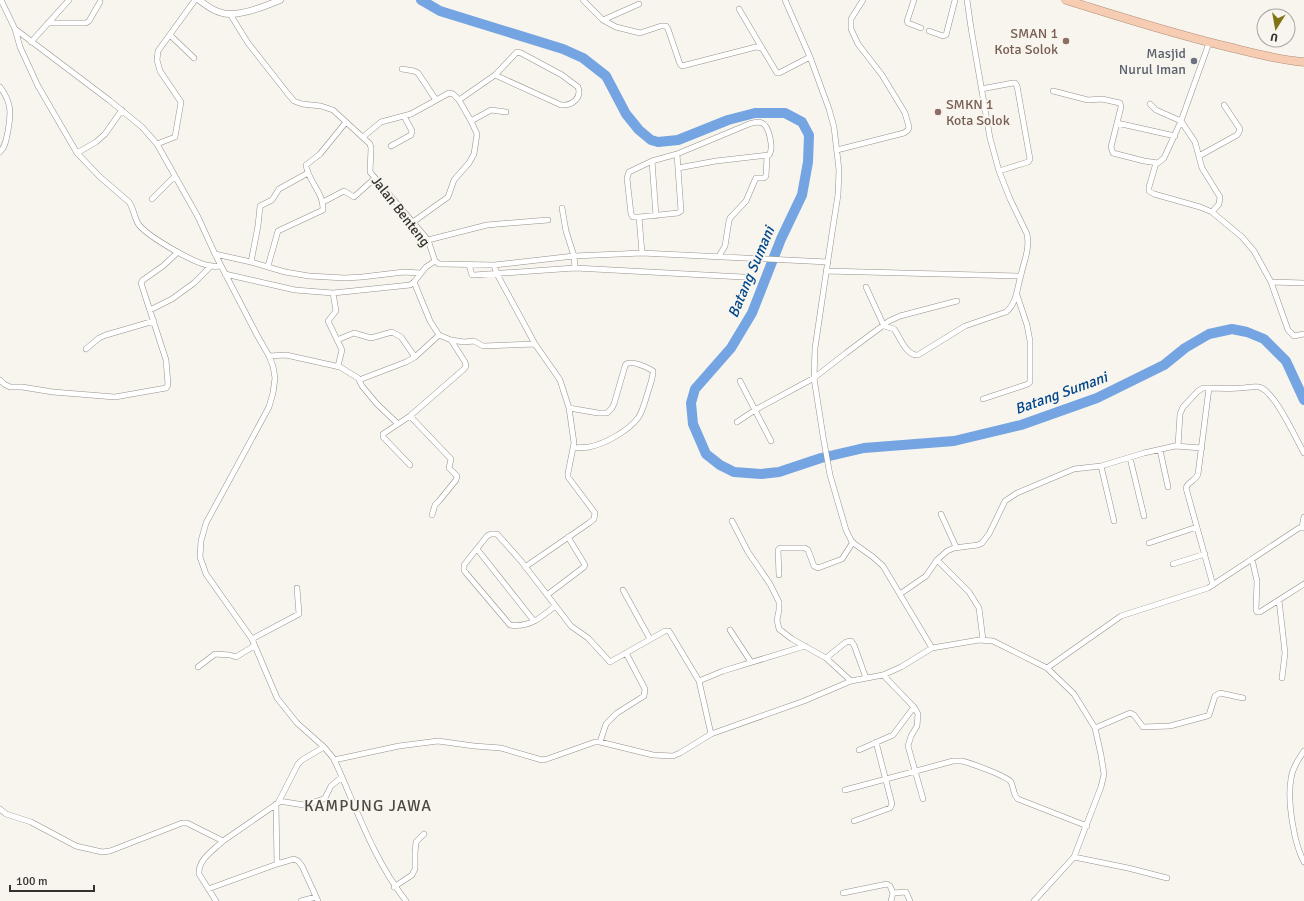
<svg xmlns="http://www.w3.org/2000/svg" width="1304" height="901" font-family="Signika,sans-serif">
	<style>
		.lines { fill: none; stroke-linecap: round; stroke-linejoin: round }
		.river { stroke: #74a4e1; stroke-width: 10 }
		.minor-casing { stroke: #95928b; stroke-width: 6 }
		.tertiary-casing { stroke: #95928b; stroke-width: 7 }
		.trunk-casing { stroke: #b08e77; stroke-width: 9 }
		.minor { stroke: #fff; stroke-width: 5 }
		.tertiary { stroke: #fff; stroke-width: 6 }
		.trunk { stroke: #f6ccb2; stroke-width: 8 }
		.education-dot { fill: #8d6e63; stroke: #f8f5ee; stroke-width: 1.5 }
		.worship-dot { fill: #6b7280; stroke: #f8f5ee; stroke-width: 1.5 }
		.labels { text-anchor: middle; stroke-width: 4; stroke-linejoin: round; paint-order: stroke }
		.education-label { font-size: 14px; fill: #785e54; stroke: #f8f5ee; text-anchor: end }
		.worship-label { font-size: 14px; fill: #5b616d; stroke: #f8f5ee; text-anchor: end }
		.street-label { font-size: 14px; fill: #33322f; stroke: #f8f5ee }
		.water-label { font-size: 15px; font-style: italic; fill: #00468d; stroke: #f8f5ee }
		.quarter-label { font-size: 16px; letter-spacing: 1px; fill: #4c4943; stroke: #f8f5ee }
	</style>
	<rect width="100%" height="100%" fill="#f8f5ee"/>
	<g class="lines">
		<path class="river" d="M421 0 440 11 563 49 583 58 606 76 626 114 639 130 651 140 658 142 678 140 728 120 755 113H785L802 122 809 135 808 162 802 195 781 239 752 313 731 348 695 389 691 403 693 424 706 454 720 465 734 472 761 474 779 472 821 458 864 448 954 441 1021 425 1097 398 1164 365 1185 348 1209 334 1232 329 1247 332 1264 339 1286 361 1304 400"/>
		<g class="minor-casing">
			<path id="minor" d="M1 0 15 29 109 100 142 127 157 144 198 217 215 254 257 335 269 356 273 366 275 378 273 393 269 407 206 523 201 541 200 557 206 574 252 639 277 698 297 723 324 747 334 759C356 807 373 859 406 901
				M583 0 603 20 616 27 640 33 661 26H666L668 29 680 64 682 66 756 47 762 48 777 73H779L810 57
				M785 0 810 57 829 109 834 127 839 170 838 195 832 233 815 348 814 378 823 436 830 475 846 530 852 542 873 557 883 566 932 648
				M914 0 907 21 908 23 921 28
				M739 9 762 48
				M230 14 248 43 288 94 294 101 302 104 321 106 333 110 370 144 371 148 370 172 428 240 435 261
				M603 20 639 4
				M48 23H86L89 21 100 2
				M15 29 20 47 38 86 77 153 100 177 129 202C134 209 134 218 139 225 149 237 196 265 212 266 214 267 218 266 221 266
				M929 31 943 36 946 35 955 0
				M170 35 194 58
				M31 42 69 0
				M402 69 414 71 418 73 436 100
				M0 87C12 103 11 113 8 131 6 139 6 146 0 152
				M981 89 1013 83H1015L1017 86 1030 159 1028 162 999 171
				M1053 91 1088 100 1102 99 1120 103 1121 107 1111 147 1113 153 1144 161 1158 163 1164 158 1181 121 1209 43
				M459 100 495 75 517 52 521 53 562 75 578 87C582 98 572 106 561 105L495 75
				M1150 104 1156 110 1181 121 1195 142 1202 168 1220 197 1219 204 1212 212
				M471 121 491 110 506 112
				M1117 123 1175 136
				M363 137 381 122 411 114 449 93 453 94 459 100 471 121 477 134 474 154 469 163 454 180 448 197 413 222
				M157 144 175 137 181 102 160 71 157 60 158 51 195 0
				M391 146 411 135 412 131 404 116
				M837 150 904 133 908 130 909 127 905 113 882 75 858 44 851 29V19L863 0
				M77 153 96 142 105 134 122 110
				M1199 156 1237 135 1239 132 1240 129 1224 105
				M652 161 656 216
				M1156 163 1149 187V191L1154 194 1200 207 1212 212 1242 237 1254 251 1271 282 1288 330 1294 336 1304 334
				M152 199 175 176
				M323 202 344 191 354 197 375 178
				M562 208 566 231 574 256 575 268
				M639 217 678 213 681 211 677 154
				M428 240 487 225 548 220
				M642 253 639 217H633L631 214 627 178 629 172 652 161 677 154 749 124C753 123 758 121 762 123 769 126 774 148 769 155L716 161 678 168
				M215 254 251 262 285 272 309 276 345 278 362 277 404 272 420 273
				M719 256 725 246 729 221 730 218 746 201 755 180 756 178H764L766 176 767 156
				M435 261 439 264H444L494 265 574 256 642 253 828 262
				M251 262 258 226 260 206 272 200 279 189 308 173
				M469 265 472 275H474L575 268 743 277
				M494 265 497 274 535 344 560 380 569 408 574 443 568 473V477L595 513 594 519 589 523 525 567
				M268 266 278 231 323 210C324 193 308 181 306 165L320 154 346 122
				M826 271 1020 276
				M225 274 295 290 333 293 410 285 414 282 426 267 435 261
				M1271 282 1304 283
				M866 287 884 326 894 329C900 337 906 356 918 355L965 326 1006 312C1017 303 1017 288 1021 275 1024 261 1030 249 1027 234L1010 199 999 171 990 138 971 28 967 0
				M333 293 336 311 328 321 342 350 338 366
				M150 310 172 299 194 283 211 266
				M337 340 354 333 371 338 392 332 401 337 415 357
				M451 340 464 342 474 341 483 346 535 344
				M86 349 99 338 106 335 154 321
				M269 356 286 355 340 367 358 378 362 386 377 404 398 424
				M0 380 4 384 10 387H22L53 392 115 397 166 388 168 385 166 360 141 283 143 280 163 266 178 252
				M359 380 406 362 415 357 439 335
				M740 381 771 441
				M1209 388C1219 388 1230 389 1240 388 1246 388 1253 386 1259 387 1274 390 1296 439 1304 453
				M983 399 1028 384 1030 382V341L1027 325 1017 295
				M569 408 598 413H607L612 408 614 404 625 366C626 364 626 363 630 363 635 362 649 368 653 371 653 378 650 385 648 392 645 401 643 411 638 418 628 431 605 444 589 447 584 448 579 447 574 448
				M410 416 451 459 449 468 457 476 456 480 439 501 435 505 432 515
				M737 422 755 410 814 378 846 353 889 321 900 316 957 301
				M1178 446 1180 414 1183 407 1198 391 1203 388H1209L1198 474C1196 481 1188 481 1186 488L1213 585
				M1160 450 1168 487
				M1130 458 1144 516
				M410 465 383 437V434L410 416 464 369 466 366 465 362 451 340 439 335 430 321 414 282
				M1101 466 1114 521
				M941 514 956 547
				M732 521 748 552 770 584 779 602V610L777 620 779 629 792 639 826 658 851 681
				M1302 527 1304 517
				M1149 543 1197 527
				M477 549 534 621
				M1252 559 1257 581 1256 610 1257 612H1260L1304 584
				M937 560 969 592 979 608 983 640
				M1173 564 1205 554
				M779 575 778 550 780 548H805L808 550 814 566 818 568 842 559 853 542
				M623 590 650 639
				M900 594 926 576 937 560 947 551 954 548 978 545 982 543 989 534 1005 501 1017 493 1074 469 1101 466 1144 453 1175 446 1202 448
				M547 595 584 567 585 565 568 537
				M1279 600 1285 653 1282 678
				M555 606C542 617 529 628 510 625L466 573 464 570V565L487 536 491 534H497L521 561 571 626 588 638 610 662 665 631H669L699 681 711 734
				M730 630 751 662
				M252 639 299 614 297 588
				M826 658 846 642 851 641 854 645 866 678
				M198 667 215 654 230 655 236 657 254 646
				M1047 668 1121 616 1208 588 1299 528H1304
				M883 675 914 707 918 714 917 726 911 736 908 746 923 799
				M699 681 723 671 805 646
				M1095 728 1130 713 1134 715 1143 727 1170 726 1207 716 1209 715 1215 696 1220 693 1243 698
				M600 742 606 724 617 713 644 696 645 689 626 653
				M859 750 893 735 914 707
				M1304 751C1298 760 1292 769 1291 779 1287 800 1294 844 1304 862
				M334 760 399 746 438 741 474 746 501 748 542 760 547 759 595 742H600L653 755 673 756 680 753 711 734 804 701 851 681 883 675 901 667 932 648 979 640 993 641 1047 668 1074 694 1095 728 1101 755 1104 774 1101 787 1074 857 1034 901
				M845 790 953 761C956 761 959 761 962 761 970 763 1007 776 1011 782 1014 788 1013 795 1018 799L1087 826
				M279 801 304 805 321 800 325 798 331 786 342 777
				M276 804 277 864
				M0 809 6 814 31 822 76 846 102 852 110 851 182 823H187L223 841 278 803 298 764 302 760 324 747
				M854 821 890 808 892 804 876 742
				M1074 857 1128 868 1167 878
				M394 887 412 875 415 869V853L416 842 424 834
				M208 889 277 864 294 859 298 861 302 866 318 901
				M843 893 887 884 890 886 893 893 891 901
				M893 893 906 892 910 901
				M216 901 199 874C198 859 214 850 223 841
				M301 901 316 897"/>
		</g>
		<g class="tertiary-casing">
			<path id="tertiary" d="M199 0C208 7 218 14 230 14 245 14 266 6 280 0"/>
		</g>
		<g class="trunk-casing">
			<path id="trunk" d="M1066 0C1121 17 1176 35 1233 48 1256 54 1280 60 1304 62"/>
		</g>
		<use href="#minor" class="minor"/>
		<use href="#tertiary" class="tertiary"/>
		<use href="#trunk" class="trunk"/>
	</g>
	<g class="education-dot">
		<circle cx="1066" cy="41" r="4"/>
		<circle cx="938" cy="112" r="4"/>
	</g>
	<circle class="worship-dot" cx="1194" cy="61" r="4"/>
	<g class="labels">
		<g class="education-label">
			<text x="1058" y="38">SMAN 1<tspan x="1058" dy="16">Kota Solok</tspan></text>
			<text x="946" y="109" text-anchor="start">SMKN 1<tspan x="946" dy="16">Kota Solok</tspan></text>
		</g>
		<g class="worship-label">
			<text x="1186" y="58">Masjid<tspan x="1186" dy="16">Nurul Iman</tspan></text>
		</g>
		<g class="street-label">
			<text transform="translate(401 211) rotate(52)" y="5">Jalan Benteng</text>
		</g>
		<g class="water-label">
			<text transform="translate(751 272) rotate(-67)" y="5">Batang Sumani</text>
			<text transform="translate(1061 393) rotate(-20)" y="5">Batang Sumani</text>
		</g>
		<g class="quarter-label">
			<text x="368" y="811">KAMPUNG JAWA</text>
		</g>
	</g>
	<g transform="translate(1276 28) rotate(191)"><circle r="19" fill="#f8f5ee" stroke="#a9a7a2"/>
	<path d="M0-3L7 15L0 10L-7 15Z" fill="#807416"/>
	<text y="-6" font-size="11" font-weight="bold" text-anchor="middle" fill="#33322f">U</text>
	</g>
	<path d="M10 885v6h84v-6" fill="none" stroke="#33322f" stroke-width="2"/>
	<text x="16" y="885" font-size="12" fill="#33322f" stroke="#f8f5ee" stroke-width="3" paint-order="stroke">100 m</text>
</svg>
